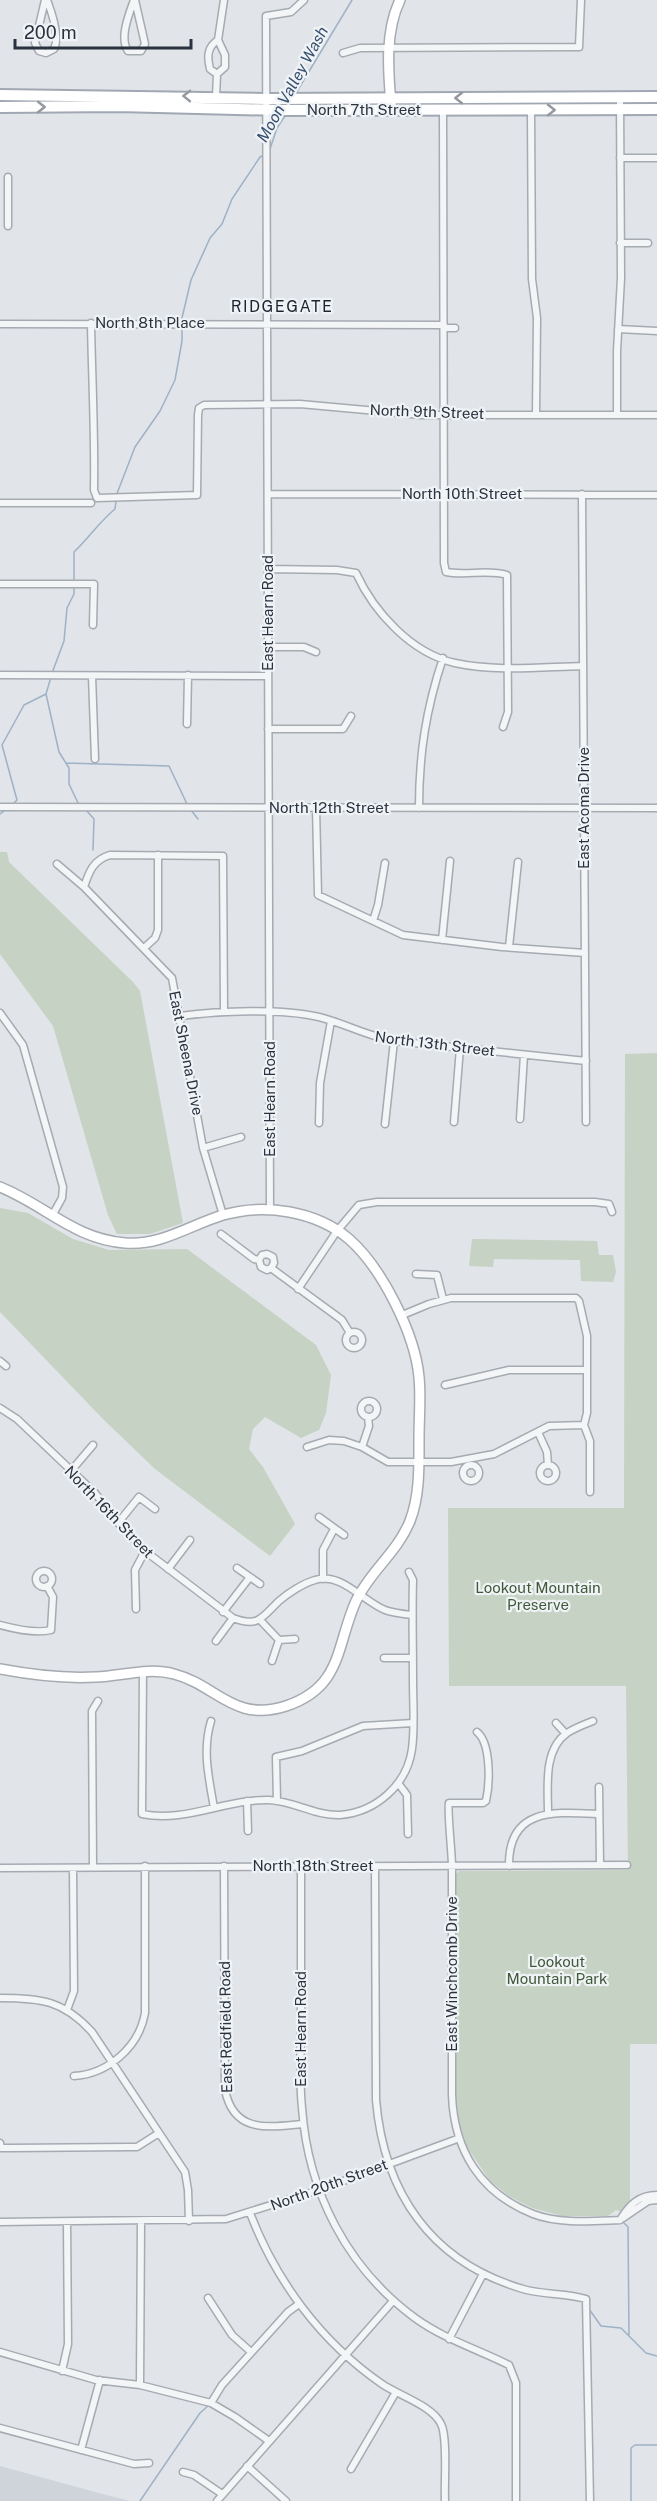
<svg xmlns="http://www.w3.org/2000/svg" width="657" height="2501" font-family="'Public Sans',sans-serif">
	<style>
		.built { fill: #cfd3da }
		.green { fill: #c6d2c3 }
		.lines { fill: none; stroke-linecap: round; stroke-linejoin: round }
		.stream { stroke: #9eb1c6; stroke-width: 1.5 }
		.street-casing { stroke: #a6abb2; stroke-width: 9 }
		.secondary-casing { stroke: #a6abb2; stroke-width: 12 }
		.primary-casing { stroke: #a1a8b3; stroke-width: 14 }
		.street { stroke: #f3f5f7; stroke-width: 6 }
		.secondary { stroke: #fff; stroke-width: 9 }
		.primary { stroke: #fff; stroke-width: 10 }
		.oneway { stroke: #94989f }
		.labels { text-anchor: middle; stroke-width: 4.5; stroke-linejoin: round; paint-order: stroke }
		.street-label { font-size: 15px; fill: #2a323f; stroke: #f0f3f6 }
		.park-label { font-size: 15px; fill: #3f5939; stroke: #f0f3f6 }
		.water-label { font-size: 16px; font-style: italic; fill: #385070; stroke: #f0f3f6 }
		.neighbourhood-label { font-size: 16px; letter-spacing: 1.5px; fill: #1d2330; stroke: #f0f3f6 }
	</style>
	<rect width="100%" height="100%" fill="#e1e4e8"/>
	<path class="built" d="M0 2466 95 2492 130 2501H0Z"/>
	<path class="green" d="M0 852H7L9 862 133 982 140 991 183 1223 150 1234H117L108 1215 53 1026 0 954Z
		M657 1053V2044H630V2205L623 2212 616 2210 608 2216H563L532 2208 509 2196 490 2181 467 2147 459 2123 456 2099 455 1875 459 1871 628 1870 626 1686H449L448 1508H624L625 1054Z
		M0 1208 28 1213 73 1239 109 1250 187 1249 316 1345 331 1375 326 1413 319 1430 301 1438 265 1417 253 1429 249 1449 263 1467 295 1524 270 1556 155 1469 103 1419 0 1312Z
		M472 1239 597 1241 599 1255H613L616 1272 613 1282 581 1281 580 1260 494 1259 493 1267 469 1266Z"/>
	<g class="lines">
		<path class="stream" d="M296 93 352 0
			M270 149 277 128 285 116
			M181 322 191 280 210 238 222 224 232 199 260 157 264 155
			M116 496 135 447 160 411 175 380 182 341V327
			M74 581V552C89 538 99 522 115 509L116 501
			M52 673 64 641 67 608 74 594V585
			M46 694 59 752 69 768V784L79 805
			M66 763 169 766 187 804
			M13 804 17 800 2 745 24 705 46 694 51 677
			M86 810 94 819 93 850
			M191 810 198 819
			M0 814 7 809
			M621 2220 628 2227 629 2335
			M589 2309 601 2326 621 2328 646 2353 657 2356
			M140 2501 200 2413 209 2405
			M631 2501V2448L635 2445H657"/>
		<g class="street-casing">
			<path id="street" d="M45 0 35 43 39 51 46 53 54 49C60 37 52 13 47 0
				M134 0C129 14 119 38 128 51H141L145 44 135 0
				M343 53 360 48 579 47 581 0
				M217 74 225 67V55L218 40 224 0
				M217 74 210 69C207 57 207 47 218 40
				M216 97 217 74
				M443 110 444 563 446 572C466 576 488 569 507 575L508 712 503 727
				M531 111 532 279 537 318 536 414
				M620 158H657
				M8 177V226
				M620 243H648
				M91 323C92 379 95 434 94 490L97 498 197 495 198 415 199 408 204 405 300 404 421 415H657
				M0 324 444 325
				M444 328H455
				M618 329 657 331
				M617 415V351L621 278 620 98
				M268 494 657 495
				M582 494 586 1122
				M0 503H91
				M268 569 337 570 356 573C374 612 411 653 455 663 496 672 541 667 583 666
				M0 584H94L93 625
				M268 647H304L316 652
				M0 675 268 676
				M92 676 95 759
				M187 724 188 675
				M268 729H343L351 716
				M0 807 657 808
				M316 807 318 895 403 935 502 947 585 953
				M419 808C419 754 426 709 443 658
				M57 864 84 887 172 978 203 1148 223 1215
				M84 887C89 872 93 860 110 855L223 856 224 1011
				M373 921 378 905 385 863
				M442 940 450 861
				M509 947 518 862
				M144 948 155 938 158 930V855
				M0 1013 23 1045 63 1187 62 1198 52 1216
				M180 1016C219 1011 280 1008 319 1017 344 1023 367 1036 394 1041L586 1061
				M520 1119 524 1055
				M454 1122 460 1048
				M319 1123 320 1083 331 1021
				M385 1124 394 1041
				M203 1148 241 1137
				M270 1210 266 22V16L291 12 304 0
				M221 1234 254 1259 259 1260
				M271 1268 274 1263 273 1257 267 1254 262 1255 259 1260 261 1267 267 1270 271 1268 342 1320 350 1333
				M416 1274 437 1275 443 1299
				M298 1289 337 1231 359 1205 377 1202H595L609 1204 612 1212
				M400 1316 429 1304 451 1298H576L579 1301 587 1336V1413L584 1425
				M346 1340a8 8 0 1 1 16 0a8 8 0 1 1-16 0Z
				M0 1361 6 1366
				M445 1385 509 1370H586
				M361 1409a8 8 0 1 1 16 0a8 8 0 1 1-16 0Z
				M0 1408 17 1419 95 1493 118 1523 145 1551 233 1618C259 1628 262 1617 279 1601 288 1593 304 1583 315 1580 340 1571 364 1602 385 1610 393 1613 403 1614 412 1615
				M584 1425 590 1441V1492
				M538 1432 547 1452 548 1465
				M307 1447 329 1440 344 1441 362 1447 388 1462H451L494 1454 549 1426 584 1425
				M362 1447 369 1426 368 1417
				M463 1473a8 8 0 1 1 16 0a8 8 0 1 1-16 0Z
				M540 1473a8 8 0 1 1 16 0a8 8 0 1 1-16 0Z
				M70 1472 93 1445
				M319 1517 344 1535
				M118 1523 139 1497 155 1509
				M237 1568 260 1584
				M168 1569 190 1540
				M36 1579a8 8 0 1 1 16 0a8 8 0 1 1-16 0Z
				M323 1579V1550L334 1529
				M136 1609 135 1570 145 1551
				M223 1612 250 1577
				M260 1620 279 1640 295 1639
				M0 1625C15 1629 36 1634 51 1630L53 1597 47 1586
				M216 1641 233 1618
				M384 1658H413
				M272 1661 279 1640
				M143 1671 142 1814C185 1823 226 1799 269 1800 294 1801 315 1816 340 1815 376 1812 407 1785 412 1749 415 1727 413 1703 413 1680 413 1647 412 1613 413 1580L409 1572
				M211 1721C202 1751 209 1778 214 1808
				M556 1723 566 1734
				M477 1732C491 1743 490 1783 486 1801L483 1803H449C447 1808 452 1854 452 1866V2095C454 2150 480 2193 533 2214 559 2224 592 2221 620 2220
				M398 1783 407 1795 408 1834
				M599 1787 600 1865
				M247 1801 248 1831
				M277 1801 276 1757 302 1751 363 1726 413 1723
				M548 1813C548 1787 543 1750 567 1733 575 1728 585 1724 593 1721
				M224 1866 225 2090C234 2134 268 2127 303 2124
				M301 1866C301 1918 301 1970 301 2022 301 2050 299 2080 302 2108 308 2192 347 2268 415 2318 444 2339 477 2349 509 2365L516 2383V2501
				M509 1866C508 1807 555 1812 599 1814
				M93 1867 92 1711 98 1701
				M375 1867 376 2100C384 2193 431 2262 523 2289 543 2295 566 2293 586 2299L590 2501
				M0 1868 627 1865
				M0 1998C40 1998 63 2000 92 2032L185 2172 188 2190 189 2221
				M67 2010 74 1991 73 1868
				M74 2076C108 2074 139 2047 145 2013V1866
				M0 2143 1 2148H10L130 2147H137L159 2133
				M250 2213C276 2281 321 2342 382 2384 398 2395 433 2406 441 2424 448 2437 444 2484 445 2501
				M623 2218 648 2201 657 2200
				M620 2220C629 2205 639 2195 657 2195
				M0 2222 226 2219 319 2190 457 2139
				M208 2298 232 2335 251 2352
				M449 2339 483 2274
				M0 2352 96 2380 140 2385 211 2403 235 2417 269 2441
				M62 2371 68 2344 67 2222
				M140 2385 141 2221
				M211 2403 222 2385 288 2312 299 2304
				M0 2428 134 2464 149 2463
				M81 2450 100 2380
				M247 2466 286 2501
				M351 2469 396 2392
				M183 2472 194 2475 222 2494
				M217 2501 393 2301"/>
		</g>
		<g class="secondary-casing">
			<path id="secondary" d="M391 104C388 70 385 31 400 0
				M0 1187C45 1205 74 1239 125 1243 161 1246 190 1225 223 1215 265 1203 316 1211 349 1239 382 1268 415 1334 419 1377 421 1397 419 1418 419 1438 419 1466 420 1495 410 1521 397 1553 370 1571 356 1601 336 1645 343 1687 286 1706 233 1723 217 1685 174 1674 148 1667 122 1676 96 1677 63 1679 32 1675 0 1669"/>
		</g>
		<g class="primary-casing">
			<path id="primary" d="M0 95 266 99 657 97
				M0 107 118 106 280 110 657 109"/>
		</g>
		<use href="#street" class="street"/>
		<use href="#secondary" class="secondary"/>
		<use href="#primary" class="primary"/>
	</g>
	<defs><path id="oneway-chevron" d="M-2-3.5L2.5 0L-2 3.5" fill="none" stroke-width="1.6" stroke-linecap="round" stroke-linejoin="round" transform="scale(1.5)"/></defs>
	<g class="oneway">
		<use href="#oneway-chevron" transform="translate(187 96) rotate(-179)"/>
		<use href="#oneway-chevron" transform="translate(459 98) rotate(-180)"/>
		<use href="#oneway-chevron" transform="translate(41 107)"/>
		<use href="#oneway-chevron" transform="translate(551 110)"/>
	</g>
	<g class="labels">
		<g class="street-label">
			<text x="364" y="115">North 7th Street</text>
			<text x="150" y="328">North 8th Place</text>
			<text transform="translate(427 412) rotate(2)" y="5">North 9th Street</text>
			<text x="462" y="499">North 10th Street</text>
			<text transform="translate(268 613) rotate(-90)" y="5">East Hearn Road</text>
			<text x="329" y="813">North 12th Street</text>
			<text transform="translate(584 808) rotate(-90)" y="5">East Acoma Drive</text>
			<text transform="translate(435 1044) rotate(7)" y="5">North 13th Street</text>
			<text transform="translate(186 1053) rotate(79)" y="5">East Sheena Drive</text>
			<text transform="translate(270 1099) rotate(-90)" y="5">East Hearn Road</text>
			<text transform="translate(109 1512) rotate(46)" y="5">North 16th Street</text>
			<text x="313" y="1871">North 18th Street</text>
			<text transform="translate(452 1974) rotate(-90)" y="5">East Winchcomb Drive</text>
			<text transform="translate(226 2027) rotate(-91)" y="5">East Redfield Road</text>
			<text transform="translate(301 2029) rotate(-90)" y="5">East Hearn Road</text>
			<text transform="translate(329 2185) rotate(-20)" y="5">North 20th Street</text>
		</g>
		<g class="park-label">
			<text x="538" y="1593">Lookout Mountain<tspan x="538" dy="17">Preserve</tspan></text>
			<text x="557" y="1967">Lookout<tspan x="557" dy="17">Mountain Park</tspan></text>
		</g>
		<g class="water-label">
			<text transform="translate(292 84) rotate(-61)" y="6">Moon Valley Wash</text>
		</g>
		<g class="neighbourhood-label">
			<text x="282" y="312">RIDGEGATE</text>
		</g>
	</g>
	<path d="M15 39v9h176v-9" fill="none" stroke="#2a323f" stroke-width="3"/>
	<text x="24" y="39" font-size="18" fill="#2a323f" stroke="#f0f3f6" stroke-width="4.5" paint-order="stroke">200 m</text>
</svg>
